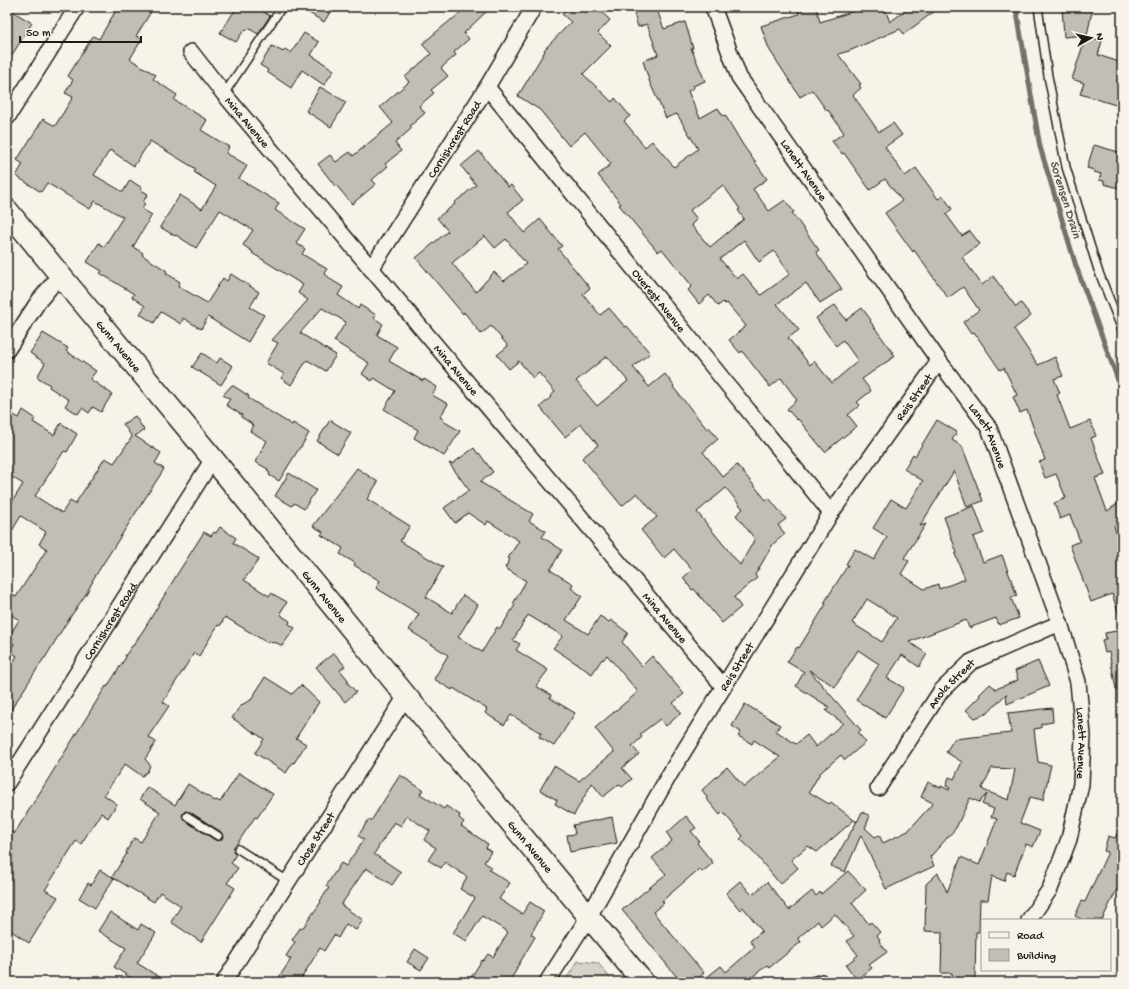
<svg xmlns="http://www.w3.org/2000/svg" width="1129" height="989" font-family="'Gochi Hand',sans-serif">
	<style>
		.green { fill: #d7d3cb; stroke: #7a7874 }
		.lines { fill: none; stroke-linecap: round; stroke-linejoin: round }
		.stream { stroke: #72716c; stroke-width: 5 }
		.building { fill: #c0beb5; stroke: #1c1c1c; fill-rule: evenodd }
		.lane-casing { stroke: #1c1c1c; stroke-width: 10 }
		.street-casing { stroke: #1c1c1c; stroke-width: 18 }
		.secondary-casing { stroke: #1c1c1c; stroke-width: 24 }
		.lane { stroke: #f7f3e8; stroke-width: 7 }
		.street { stroke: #f7f3e8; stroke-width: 15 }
		.secondary { stroke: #f7f3e8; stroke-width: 21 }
		.labels { text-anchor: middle; stroke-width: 3; stroke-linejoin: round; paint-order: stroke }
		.street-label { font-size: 12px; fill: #1c1c1c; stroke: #f7f3e8 }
		.water-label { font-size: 13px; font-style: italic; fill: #565452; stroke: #f7f3e8 }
	</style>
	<rect width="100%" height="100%" fill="#f7f3e8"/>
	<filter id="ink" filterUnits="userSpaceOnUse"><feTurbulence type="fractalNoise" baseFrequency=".025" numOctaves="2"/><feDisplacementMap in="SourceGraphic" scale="8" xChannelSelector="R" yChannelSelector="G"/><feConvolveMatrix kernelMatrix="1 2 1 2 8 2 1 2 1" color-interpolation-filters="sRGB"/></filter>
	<g filter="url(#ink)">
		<path class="green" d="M578 961 598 963 613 982H564Z"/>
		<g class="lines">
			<path class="stream" d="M1016 7 1040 147 1076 266 1122 391"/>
		</g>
		<path class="building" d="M118 7H154L136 36 142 39 130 59 156 75 153 79 177 95 174 100 207 120 201 130 229 147 226 153 245 164H244L247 166 239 179 279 203 275 210 305 229 296 243 305 249 302 254 327 269 324 273 333 281 343 287 338 295 358 309 360 305 376 315 374 318 383 324 377 335 397 347 389 361 423 381 424 379 437 387 432 395 448 404 440 417 444 420 443 421 460 431 444 456 414 438 418 430 384 409 395 391 374 378 372 381 362 374 369 363 334 341 346 322 322 308 300 333 336 355 326 371 307 360 291 385 281 378 284 374 266 363 278 343 272 340 308 300 298 293 303 285 252 253 253 252 243 245 253 230 220 210 196 248 176 235 175 236 160 227 180 195 202 209 216 186 194 172 196 169 150 141 134 166 110 150 94 175 123 192 130 180 142 188 141 190 148 194 143 202 145 204 142 209 152 215 133 247 143 253 142 255 167 271 166 273 180 282 178 286 207 303 223 278 227 281 231 274 259 292 250 307 264 315 248 342 208 317 201 329 183 318 181 324 161 312 154 323 140 314 145 306 132 297 134 294 100 273 102 271 87 262 99 243 104 247 123 217 95 201 90 209 47 183 41 192 16 176 23 164 17 160 43 119 55 126 73 97 65 93 73 80 68 76 93 36 99 39Z
			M237 7H256L270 16 258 34 248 28 246 31 244 30 236 42 220 33Z
			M299 7H333L324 22Z
			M466 7H491L464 33 469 39 454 52 456 55 441 68 448 76 431 90 434 93 419 106 425 113 410 126 412 128 395 143 401 151 385 164 388 166 372 180 376 184 352 204 336 185 335 186 318 164 330 155 336 162 350 152 353 156 393 123 380 107 409 82 405 77 431 54 422 44 452 19V20Z
			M569 7H596L610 20 598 33 611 46 583 74 612 102 615 98 630 116 624 121 645 147 652 141 674 167 698 149 677 114 666 118 650 83 643 61 658 55 647 24 638 27 632 7H656L664 29 685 22 693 48H691L705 81 693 86 694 88 688 91 700 118 718 108 723 116 725 115 743 145 767 179 753 189 769 211 785 200 794 212 792 213 819 250 816 252 842 289 820 303 806 283 777 304 799 330 788 338 810 365 814 361 832 383 858 361 843 340 836 346 816 318 835 305 846 320 862 308 871 320 870 321 895 356 862 379 871 391 857 402 860 405 848 415 857 426 825 452 798 419 797 420 787 409 797 400 781 378 770 387 742 351 740 353 729 340 746 326 727 303 725 304 723 302 718 306 709 295 699 304 688 290 692 286 662 249 658 252 619 205 621 204 598 175 611 164 585 132 569 146 540 110 518 96 545 51 544 50 571 22 562 14ZM723 185 740 209 738 210 744 219 710 247 691 225 697 219 690 210ZM744 240 759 262 774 251 790 274 761 295 743 274 737 279 720 259Z
			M796 7H816L820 22 854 11 853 7H884L890 22 910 7H940L904 34 900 29 849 51 838 54 861 84 859 85 861 88 853 95 879 132 893 123 902 135 885 147 905 176 916 168 938 199 943 196 952 209 946 214 962 236 970 231 980 244 962 257 982 285 993 276 1016 307 1021 303 1031 316 1014 329 1038 365 1055 357 1063 376 1054 379 1060 393 1057 395 1070 429 1090 421 1096 436 1091 438 1105 475 1095 478 1107 511 1122 501V520L1114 526 1122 549V618H1120L1112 594 1091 602 1070 545 1080 541 1070 515 1060 519 1054 503 1066 498 1056 474 1045 478 1039 462 1045 460 1027 410 1020 413 1013 397 1017 395 1004 368 1000 370 974 332 971 334 963 322 979 310 963 287 948 298 914 250 913 252 885 213 902 201 885 179 870 190 844 153 842 154 832 141 844 133 828 110 827 111 812 90 800 97 769 49 761 26 799 14Z
			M1062 7H1093L1087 35 1064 37Z
			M7 8 32 23 7 63Z
			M304 33 319 42 311 55 334 70 324 85 302 70 291 88 267 72 268 70 260 65 272 46 283 52 285 49 291 53Z
			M1086 36 1102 41 1098 55 1122 63V107L1080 94 1084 83 1072 79Z
			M320 87 346 102 331 127 306 111Z
			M1094 145 1122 153V189L1104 184V181L1099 180 1101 174 1094 172V170L1087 168Z
			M479 151 508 187 511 185 523 200 508 212 524 233 540 219 562 246 558 249 590 288 583 294 600 315 609 308 625 327 627 326 650 353 633 367 649 387 665 374 674 386 673 387 707 429 709 427 718 439 703 452 723 477 737 465 766 500 769 498 786 519 778 525 785 534 773 544 755 575 757 578 734 597 741 607 722 623 694 589 692 590 683 578 692 570 674 549 664 558 641 530 657 517 637 493 622 506 582 458 598 445 581 424 565 437 540 407 551 397 550 396 555 392 539 373 533 378 519 361 509 369 497 355 508 346 491 326 481 334 464 312 463 314 416 258 448 231 437 218 455 204 454 203 476 185 461 166ZM485 236 495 248 506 239 526 264 504 281 494 272 476 292 452 263ZM607 356 628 381 597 406 576 381ZM726 488 743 509 736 515 755 539 740 565 697 512Z
			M43 333 68 348 66 351 96 371 90 379 112 394 101 412 93 407 89 413 82 408 78 414 65 406 69 400 49 387 50 385 37 377 45 363 30 353Z
			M202 353 217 363 220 358 233 366 221 385 192 367Z
			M232 385 249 396 248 398 292 425 293 423 309 433 301 447H300L279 481 269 475 270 473 267 471 268 469 255 462 267 441 250 431 253 425H251L252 424 241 417 242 415 226 405 230 399 223 395Z
			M23 410 35 418 33 422 54 435 61 423 77 434 67 452 64 451 35 496 62 513 70 501 75 504 105 458 114 463 132 437 123 424 135 416 144 430 135 436 161 453 155 463 164 469 117 542 92 581H93L86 594 65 625 45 658H44L7 716V672L17 656 9 651 14 644 8 638 19 620 7 612V602L12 594 16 597 47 549 39 544 46 532 21 516 7 539V510L23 484 7 474V421L12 414 19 418Z
			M330 420 351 433 338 454 317 441Z
			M937 420 957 432 952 440 962 446 983 501 967 507 954 471 920 526 926 524 904 558 909 561 901 574 924 589 938 584 939 589 965 579 955 554 957 553 944 517 974 506 984 533 973 537 983 562 1002 555 1017 596 1011 598 1019 618 999 625 996 618 969 628 966 620 909 642 927 654 919 667 902 655 887 678 904 688 885 718 856 700 879 664 858 650 835 687 809 670 861 730 858 733 866 742 845 760 841 755 820 773 809 792 829 804 831 802 854 820 817 852 808 846 791 860 798 868 780 884 752 850 740 839 743 836 723 812 720 815 706 798 707 797 702 790 727 767 744 787 780 757 754 740 752 744 738 736 741 732 732 726 745 704 780 725 776 731 796 744 807 735 816 747 843 723 826 711 829 707 796 686 804 672 787 662 797 647 799 648 826 604 824 603 848 565 846 564 855 549 874 560 887 537 873 528 891 499 906 508 923 481 904 469 913 454 915 456ZM867 599 897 618 882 642 852 623Z
			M474 448 478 454 479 453 493 472 480 482 533 514 529 521 546 531 542 537 562 550 550 570 573 584 571 588 582 596 566 620 588 634 600 616 609 622 611 620 628 633 622 642 642 666 652 656 684 694 673 703 681 713 666 726 660 719 640 734 642 737 632 746 639 754 622 768 632 779 622 787 619 784 603 797 592 783 574 815 555 804 557 800 540 790 554 766 579 781 614 752 595 728 638 692 607 655 603 660 602 659 592 674 553 648 563 636 528 615 513 640 520 644 516 650 548 670 536 686 551 695 550 698 575 713 554 746 539 737 541 733 511 715 504 725 485 713 487 709 453 688 452 690 434 679 448 655 409 630 419 614 376 588 380 581 354 565 355 563 340 554 343 548 321 535 323 532 313 526 357 468 378 482 367 499 410 526 400 541 443 567 426 597 452 613 463 595 478 605 458 637 482 652 497 627 500 629 515 605 513 604 526 581 505 568 510 559 508 558 519 541 488 521 486 525 468 513 455 523 444 508 469 490 449 463 452 464Z
			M289 473 316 490 304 509 294 503 292 506 275 496Z
			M220 527 236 538 233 543 259 559 244 580 269 596 271 593 287 602 280 613 282 615V616L290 621 289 624 295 628 282 646 277 643 266 642 225 617 220 626 218 625 199 656 194 653 163 702 169 706 148 737 156 742 145 759 150 765 148 771 142 776 125 764 104 795 117 804 108 818 101 813 81 844 76 841 45 890 58 897 29 943 7 928V829L14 834 106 686 107 687 126 657 125 656 132 646H133L146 626 176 576 204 532 211 536 214 532 216 533Z
			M1122 630V689H1116L1109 652 1105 653 1102 640 1106 639 1105 633Z
			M334 653 345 666 340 670 349 681 347 682 356 692 345 702 316 667Z
			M1038 661 1049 686 1007 704 1006 694 988 713 975 718 966 710 980 696 979 695 990 684 996 689 1018 680 1015 671Z
			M265 677 292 694 301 685 319 702 296 738 306 744 294 763 293 762 286 773 255 753 264 739 232 718 238 709 243 704 251 700Z
			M1052 708 1053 722 1041 724V728L1034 729 1038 762 1051 765 1043 800 1030 797 1020 823 1040 831 1033 847 1026 844 1014 875 1007 872 1004 881 992 876 988 900H980L979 932H976L975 979 971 982H953V975H952V973H941L942 932 925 931 926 884 938 873 947 892 961 857 979 865 997 819 991 817 994 809 982 804 987 794 979 802 970 798 956 828 930 857 934 866 886 889 861 835 845 872 831 866 856 823 855 820 857 822 862 812 870 816 865 828 875 837 879 835 883 843 908 831 933 803 921 797 928 782 941 788V786L949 790 950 788 946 786 949 777 954 779 962 762 946 752 954 739 1011 733 1008 713ZM992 768 1015 769 1009 800 983 790V789L982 788Z
			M239 773 273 794 257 818 255 817 237 844 234 847 233 851 236 854 231 863 238 868 227 883 235 888 201 942 171 922 181 906 160 892 154 902 112 877 127 853 126 852 134 838 141 842 160 812 140 799 147 787 175 805 188 784 215 801 216 800 220 802ZM185 811 190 812 221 832 223 836 222 839 218 841 215 840 184 820 182 815Z
			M400 775 423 790 420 794 444 809 446 806 460 815 459 818 464 822 461 826 488 844 486 848 491 852 484 862 491 867 489 870 510 883 499 899 522 914 530 902 544 911 531 934 535 937 516 969H517L509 982H468L482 960 483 961 488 954 493 957 508 932 482 916 466 941 453 933 475 898 460 889 467 877 445 862 441 868 428 860 436 848 424 840 430 831 407 816 401 826 394 822 374 854 401 872 392 885 366 868 341 905 363 920 356 930 346 924 338 938 334 935 324 951 320 948 299 982H276L291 959 286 956 295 942 292 940 300 928 302 929 321 902 320 901 329 888 326 886 341 863 346 866 364 839 358 836 369 819 371 821Z
			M686 816 696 828 691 831 699 841 697 843 713 863 702 872 699 869 662 901 664 903 653 912 704 973 694 982H681L622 910 666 874 652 858 672 841 667 833Z
			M612 817 617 843 570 852 567 835 575 834 573 825Z
			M1122 823V892L1117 889 1102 920H1083L1075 916 1082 901 1085 902 1108 852 1104 851 1108 836 1115 838Z
			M100 870 114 878 95 908 79 898 88 883 91 885Z
			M848 871 866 890 852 903 869 924 871 922 880 932 877 935 880 940 879 941 887 952 869 965 872 968 857 980 846 965 858 955 847 941 854 936 835 914 821 926 818 921 798 938 801 942 769 968 767 965 746 982H701L721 966 726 972 755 947 750 941 762 931 743 907 740 910 726 893 740 881 752 895 767 882 789 910 812 891 816 896 820 892 821 894Z
			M110 912 138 930 141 924 156 933 137 963 167 982H137L114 967 126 948 98 931Z
			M415 949 429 958 421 970 407 962Z"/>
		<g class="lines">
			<g class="lane-casing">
				<path id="lane" d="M1038 7 1048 76 1066 167 1098 270 1122 330
					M224 94 282 7
					M187 816 218 836
					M238 849 288 881
					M809 982 822 978"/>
			</g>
			<g class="street-casing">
				<g id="street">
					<path id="s1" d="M713 7 739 77 939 361 989 428 1060 623 1078 682 1083 735 1081 784 1069 839 1050 889 1029 920"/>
					<path id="s2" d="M191 52 224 94 723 686"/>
					<path id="s3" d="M487 87 831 513"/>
					<path d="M7 118 77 7"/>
					<path id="s4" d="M371 269 487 87 534 7"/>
					<path d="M7 350 38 302 60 275"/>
					<path id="s5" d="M7 783 213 459"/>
					<path id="s6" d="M878 788 941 691 971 662 1060 623"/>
					<path id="s7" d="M224 982 406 696"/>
					<path id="s8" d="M547 982 589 916 671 772 831 513 939 361"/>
				</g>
			</g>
			<g class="secondary-casing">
				<g id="secondary">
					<path id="s9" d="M7 210 60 275 213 459 406 696 643 982"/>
				</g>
			</g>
			<use href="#lane" class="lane"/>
			<use href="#street" class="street"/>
			<use href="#secondary" class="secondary"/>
		</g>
	</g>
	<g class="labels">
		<g class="street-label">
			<text dy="4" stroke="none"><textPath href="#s2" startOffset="90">Mina Avenue</textPath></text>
			<text dy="4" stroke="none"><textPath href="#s4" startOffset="154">Cornishcrest Road</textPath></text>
			<text dy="4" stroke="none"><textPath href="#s1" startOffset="188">Lanett Avenue</textPath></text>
			<text dy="4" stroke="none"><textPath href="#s3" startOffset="274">Overest Avenue</textPath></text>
			<text dy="4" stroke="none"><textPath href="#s9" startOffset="176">Gunn Avenue</textPath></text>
			<text dy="4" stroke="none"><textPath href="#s2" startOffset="414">Mina Avenue</textPath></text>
			<text dy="4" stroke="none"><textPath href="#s8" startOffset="691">Reis Street</textPath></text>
			<text dy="4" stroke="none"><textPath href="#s1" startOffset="512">Lanett Avenue</textPath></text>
			<text dy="4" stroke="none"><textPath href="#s9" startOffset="500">Gunn Avenue</textPath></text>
			<text dy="4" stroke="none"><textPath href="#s2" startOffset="738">Mina Avenue</textPath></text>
			<text dy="4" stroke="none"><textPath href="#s5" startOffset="192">Cornishcrest Road</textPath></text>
			<text dy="4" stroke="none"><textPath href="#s8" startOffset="368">Reis Street</textPath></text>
			<text dy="4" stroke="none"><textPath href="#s6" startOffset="128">Anola Street</textPath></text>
			<text dy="4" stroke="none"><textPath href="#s1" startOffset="836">Lanett Avenue</textPath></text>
			<text dy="4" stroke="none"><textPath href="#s7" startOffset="170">Close Street</textPath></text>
			<text dy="4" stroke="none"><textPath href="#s9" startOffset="824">Gunn Avenue</textPath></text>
		</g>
		<g class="water-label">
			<text transform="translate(1067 199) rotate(73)" y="5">Sorensen Drain</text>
		</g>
	</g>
	<rect width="1129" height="989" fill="none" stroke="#f7f3e8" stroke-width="24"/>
	<rect x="12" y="12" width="1105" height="965" fill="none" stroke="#1c1c1c" stroke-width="1.5" filter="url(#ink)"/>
	<rect x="981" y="919" width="130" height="52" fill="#f7f3e8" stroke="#9f9d96"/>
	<rect x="989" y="932" width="20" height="6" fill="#f7f3e8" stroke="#9f9d96"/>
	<text x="1017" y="939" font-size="12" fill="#1c1c1c">Road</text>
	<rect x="989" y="949" width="20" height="12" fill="#c0beb5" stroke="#9f9d96"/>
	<text x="1017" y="959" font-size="12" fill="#1c1c1c">Building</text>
	<g transform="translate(1091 38) rotate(82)" stroke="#f7f3e8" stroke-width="3" paint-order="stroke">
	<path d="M0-3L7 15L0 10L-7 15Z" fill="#1c1c1c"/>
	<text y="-6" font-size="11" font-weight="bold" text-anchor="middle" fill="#1c1c1c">N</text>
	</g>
	<path d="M20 36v6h121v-6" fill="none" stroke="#1c1c1c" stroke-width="2"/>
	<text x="26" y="36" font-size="12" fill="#1c1c1c" stroke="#f7f3e8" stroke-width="3" paint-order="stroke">50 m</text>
</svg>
